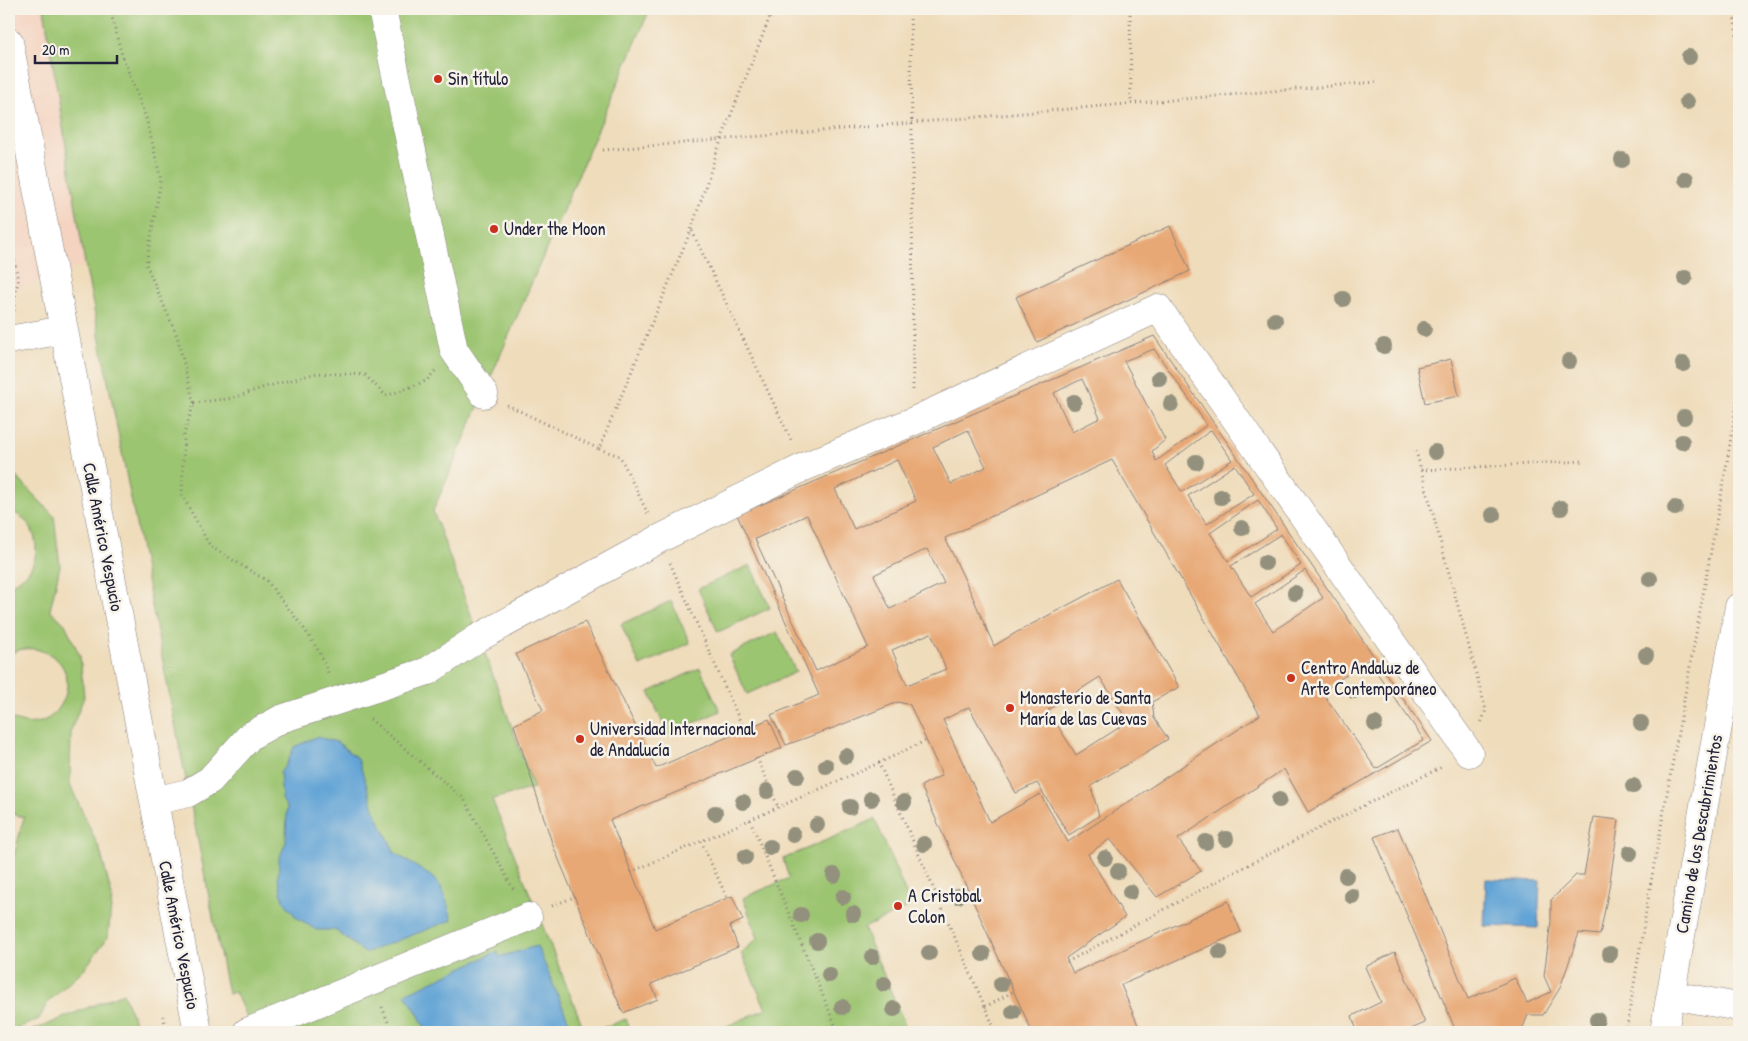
<svg xmlns="http://www.w3.org/2000/svg" width="1748" height="1041" font-family="'Patrick Hand',sans-serif">
	<style>
		.built { fill: #f4d3c0 }
		.green { fill: #9cc571; stroke: #5f7456 }
		.water { fill: #63a4d6; stroke: #426388 }
		.building { fill: #e8a874; fill-rule: evenodd }
		.lines { fill: none; stroke-linecap: round; stroke-linejoin: round }
		.minor-casing { stroke: #887f7b; stroke-width: 29 }
		.path { stroke: #887f7b; stroke-width: 3; stroke-dasharray: 1 4; stroke-linecap: butt }
		.minor { stroke: #fff; stroke-width: 28 }
		.tree { fill: #93917d }
		.poi-dot { fill: #c8321e; stroke: #f7f3e8; stroke-width: 2 }
		.labels { text-anchor: middle; stroke-width: 5; stroke-linejoin: round; paint-order: stroke }
		.poi-label { font-size: 18px; fill: #22223b; stroke: #f7f3e8; text-anchor: start }
		.street-label { font-size: 18px; fill: #22223b; stroke: #f7f3e8 }
	</style>
	<rect width="100%" height="100%" fill="#f7f3e8"/>
	<filter id="ink" filterUnits="userSpaceOnUse"><feTurbulence type="fractalNoise" baseFrequency=".02" numOctaves="2"/><feDisplacementMap in="SourceGraphic" scale="10" xChannelSelector="R" yChannelSelector="G"/><feConvolveMatrix kernelMatrix="1 2 1 2 8 2 1 2 1" color-interpolation-filters="sRGB"/></filter>
	<filter id="wash" filterUnits="userSpaceOnUse"><feTurbulence type="fractalNoise" baseFrequency=".0096" numOctaves="4" result="noise"/><feDisplacementMap in="SourceGraphic" scale="20" xChannelSelector="R" yChannelSelector="G"/><feGaussianBlur stdDeviation="1.12" result="paint"/><feColorMatrix in="noise" values="0 0 0 0 0 0 0 0 0 0 0 0 0 0 0 0 0 1.4 0 .05"/><feComposite in="paint" operator="in"/></filter>
	<g filter="url(#wash)">
		<rect width="100%" height="100%" fill="#efdcbb"/>
		<path class="built" d="M9 9H44L85 264 9 293Z"/>
		<path class="green" d="M44 9H650L433 511 534 788 492 799 585 1032H253L235 992 228 994 85 264Z
			M9 469 54 516 60 566 50 610 65 624 80 656 84 697 71 730 70 785 100 850 112 897 108 937 85 968 48 1002 39 1019 9 1032V874L24 817 9 813V717C58 746 93 668 42 651 31 647 19 648 9 655V585C16 582 23 578 28 572 44 551 35 518 9 511Z
			M750 565 770 608 718 632 698 589Z
			M671 601 690 643 640 666 621 624Z
			M777 632 796 672 747 694 729 655Z
			M700 668 720 711 668 735 649 692Z
			M875 819 911 906 864 928 908 1032H713L766 1009 741 953 758 938 743 898 789 878 783 859Z
			M123 993 139 1032H29Z
			M626 1019 631 1032H592Z"/>
		<path class="water" d="M316 737 337 742 358 759 376 814 395 853 432 877 441 887 448 905 452 920 365 953 335 930H316L296 917 283 900 278 878 279 859 286 842 287 808 282 799 280 773 287 763 294 747Z
			M1486 879 1540 881 1538 928 1484 926Z
			M537 946 569 1022 551 1032H427L417 1012 405 994 498 951 499 957Z"/>
		<g id="blocks">
			<path class="building" d="M1170 226 1190 271 1037 342 1016 297Z
				M1154 336 1432 741 1308 812 1284 769 1178 839 1201 871 1157 897 1110 839 1088 854 1125 917 1066 958 1073 973 1228 901 1241 932 1121 985 1141 1032H1032L921 786 942 775 910 705 898 702 836 727 786 745 771 715 819 695 737 515ZM1154 349 1207 425 1156 461 1152 451 1165 440 1124 361ZM1082 379 1100 418 1072 432 1054 393ZM968 430 986 467 951 484 933 447ZM1211 430 1232 460 1182 492 1165 465ZM897 460 916 501 854 529 835 489ZM1112 460 1260 715 1068 842 1040 794 990 822 943 720 969 707 1016 793 1037 783 1069 835 1099 816 1091 786 1168 739 1154 718 1152 702 1179 687 1117 579 1017 632 994 646 971 593 945 538ZM1235 465 1254 494 1207 524 1188 496ZM1258 500 1277 529 1228 561 1210 533ZM807 515 868 647 816 671 755 539ZM1281 534 1301 565 1251 597 1231 566ZM927 549 944 583 890 609 874 575ZM1305 570 1323 598 1273 631 1255 604ZM931 633 946 669 907 685 892 650ZM1368 660 1424 740 1376 769 1322 692ZM1100 677 1128 722 1076 755 1048 710Z
				M1451 359 1459 396 1425 403 1417 367Z
				M585 622 656 768 769 719 782 748 610 820 655 929 732 896 743 920 730 926 738 947 651 984 658 999 623 1013 552 843 514 725 543 710 516 654Z
				M1594 817 1619 820 1609 888 1600 935 1579 933 1560 988 1543 1015H1528L1521 1032H1448L1455 1029 1374 837 1398 828 1468 999 1515 978 1527 1003 1551 992 1544 976 1551 921V900L1576 875H1584Z
				M1395 952 1425 1023 1404 1032H1354L1357 1031 1352 1016 1381 1002 1365 967Z"/>
		</g>
	</g>
	<g filter="url(#ink)">
		<use href="#blocks" fill-opacity="0" stroke="#887f7b" stroke-width="1"/>
		<g class="lines">
			<g class="minor-casing">
				<path id="minor" d="M382 9 454 350 484 394
					M9 42 198 1032
					M9 340 63 330
					M154 801 188 793 210 780 250 736 281 719 428 671 478 638 659 539 804 467 914 421 1158 308 1469 753
					M1671 995 1739 1007
					M247 1032 528 917
					M1664 1032 1739 607"/>
			</g>
			<path class="path" d="M110 9 121 52 147 121 161 180 146 264 177 336 194 403 184 434 182 495 210 546 267 581 305 630 320 653 329 675
				M910 9 912 123 913 391
				M1130 9 1131 103
				M1733 9 1739 47
				M603 150 1376 82
				M9 231 18 281 14 302V312
				M692 231 792 442
				M194 403 233 398 265 387 317 373 365 375 386 396 426 381 436 370
				M507 405 599 449 691 230 721 140 773 9
				M599 449 620 456 648 514
				M1416 451 1486 710 1481 723
				M1421 470 1583 461
				M670 563 744 730
				M370 719 464 799 515 892
				M757 758 778 807
				M879 763 925 741
				M750 820 838 1032
				M701 841 727 898
				M631 872 879 763 996 1032
				M552 906 574 897
				M1067 962C1192 894 1316 828 1444 766
				M382 1007 392 1032
				M985 1007 1014 991
				M163 1016 167 1032
				M1626 1032 1651 882 1726 468 1739 389"/>
			<use href="#minor" class="minor"/>
		</g>
		<g class="tree">
			<circle cx="1689" cy="57" r="8"/>
			<circle cx="1687" cy="102" r="8"/>
			<circle cx="1622" cy="160" r="8"/>
			<circle cx="1686" cy="179" r="8"/>
			<circle cx="1685" cy="278" r="8"/>
			<circle cx="1343" cy="299" r="8"/>
			<circle cx="1275" cy="320" r="8"/>
			<circle cx="1424" cy="329" r="8"/>
			<circle cx="1384" cy="346" r="8"/>
			<circle cx="1569" cy="361" r="8"/>
			<circle cx="1683" cy="364" r="8"/>
			<circle cx="1159" cy="378" r="8"/>
			<circle cx="1074" cy="402" r="8"/>
			<circle cx="1171" cy="404" r="8"/>
			<circle cx="1684" cy="417" r="8"/>
			<circle cx="1682" cy="442" r="8"/>
			<circle cx="1435" cy="452" r="8"/>
			<circle cx="1196" cy="462" r="8"/>
			<circle cx="1221" cy="497" r="8"/>
			<circle cx="1561" cy="508" r="8"/>
			<circle cx="1675" cy="508" r="8"/>
			<circle cx="1493" cy="515" r="8"/>
			<circle cx="1242" cy="528" r="8"/>
			<circle cx="1265" cy="563" r="8"/>
			<circle cx="1650" cy="579" r="8"/>
			<circle cx="1295" cy="593" r="8"/>
			<circle cx="1646" cy="655" r="8"/>
			<circle cx="1354" cy="691" r="8"/>
			<circle cx="1641" cy="723" r="8"/>
			<circle cx="1375" cy="724" r="8"/>
			<circle cx="846" cy="756" r="8"/>
			<circle cx="826" cy="766" r="8"/>
			<circle cx="797" cy="776" r="8"/>
			<circle cx="1633" cy="786" r="8"/>
			<circle cx="767" cy="791" r="8"/>
			<circle cx="871" cy="799" r="8"/>
			<circle cx="1279" cy="800" r="8"/>
			<circle cx="743" cy="802" r="8"/>
			<circle cx="904" cy="802" r="8"/>
			<circle cx="850" cy="807" r="8"/>
			<circle cx="715" cy="813" r="8"/>
			<circle cx="817" cy="825" r="8"/>
			<circle cx="793" cy="835" r="8"/>
			<circle cx="1226" cy="839" r="8"/>
			<circle cx="1206" cy="842" r="8"/>
			<circle cx="924" cy="844" r="8"/>
			<circle cx="770" cy="847" r="8"/>
			<circle cx="1630" cy="853" r="8"/>
			<circle cx="745" cy="857" r="8"/>
			<circle cx="1105" cy="858" r="8"/>
			<circle cx="1118" cy="871" r="8"/>
			<circle cx="834" cy="875" r="8"/>
			<circle cx="1346" cy="876" r="8"/>
			<circle cx="1130" cy="892" r="8"/>
			<circle cx="958" cy="896" r="8"/>
			<circle cx="1352" cy="896" r="8"/>
			<circle cx="843" cy="897" r="8"/>
			<circle cx="853" cy="914" r="8"/>
			<circle cx="801" cy="915" r="8"/>
			<circle cx="817" cy="941" r="8"/>
			<circle cx="1220" cy="952" r="8"/>
			<circle cx="929" cy="953" r="8"/>
			<circle cx="983" cy="954" r="8"/>
			<circle cx="1610" cy="954" r="8"/>
			<circle cx="872" cy="957" r="8"/>
			<circle cx="829" cy="975" r="8"/>
			<circle cx="884" cy="984" r="8"/>
			<circle cx="1001" cy="984" r="8"/>
			<circle cx="842" cy="1007" r="8"/>
			<circle cx="894" cy="1009" r="8"/>
			<circle cx="1013" cy="1012" r="8"/>
			<circle cx="1597" cy="1020" r="8"/>
		</g>
	</g>
	<g class="poi-dot">
		<circle cx="438" cy="79" r="5"/>
		<circle cx="494" cy="229" r="5"/>
		<circle cx="1291" cy="678" r="5"/>
		<circle cx="1010" cy="708" r="5"/>
		<circle cx="580" cy="739" r="5"/>
		<circle cx="898" cy="906" r="5"/>
	</g>
	<g class="labels">
		<g class="poi-label">
			<text x="448" y="85">Sin título</text>
			<text x="504" y="235">Under the Moon</text>
			<text x="1301" y="674">Centro Andaluz de<tspan x="1301" dy="21">Arte Contemporáneo</tspan></text>
			<text x="1020" y="704">Monasterio de Santa<tspan x="1020" dy="21">María de las Cuevas</tspan></text>
			<text x="590" y="735">Universidad Internacional<tspan x="590" dy="21">de Andalucía</tspan></text>
			<text x="908" y="902">A Cristobal<tspan x="908" dy="21">Colon</tspan></text>
		</g>
		<g class="street-label">
			<text transform="translate(103 537) rotate(79)" y="6">Calle Américo Vespucio</text>
			<text transform="translate(1699 834) rotate(-80)" y="6">Camino de los Descubrimientos</text>
			<text transform="translate(179 935) rotate(79)" y="6">Calle Américo Vespucio</text>
		</g>
	</g>
	<rect width="1748" height="1041" fill="none" stroke="#f7f3e8" stroke-width="30"/>
	<path d="M35 55v8h82v-8" fill="none" stroke="#22223b" stroke-width="2.5"/>
	<text x="42" y="55" font-size="15" fill="#22223b" stroke="#f7f3e8" stroke-width="4" paint-order="stroke">20 m</text>
</svg>
